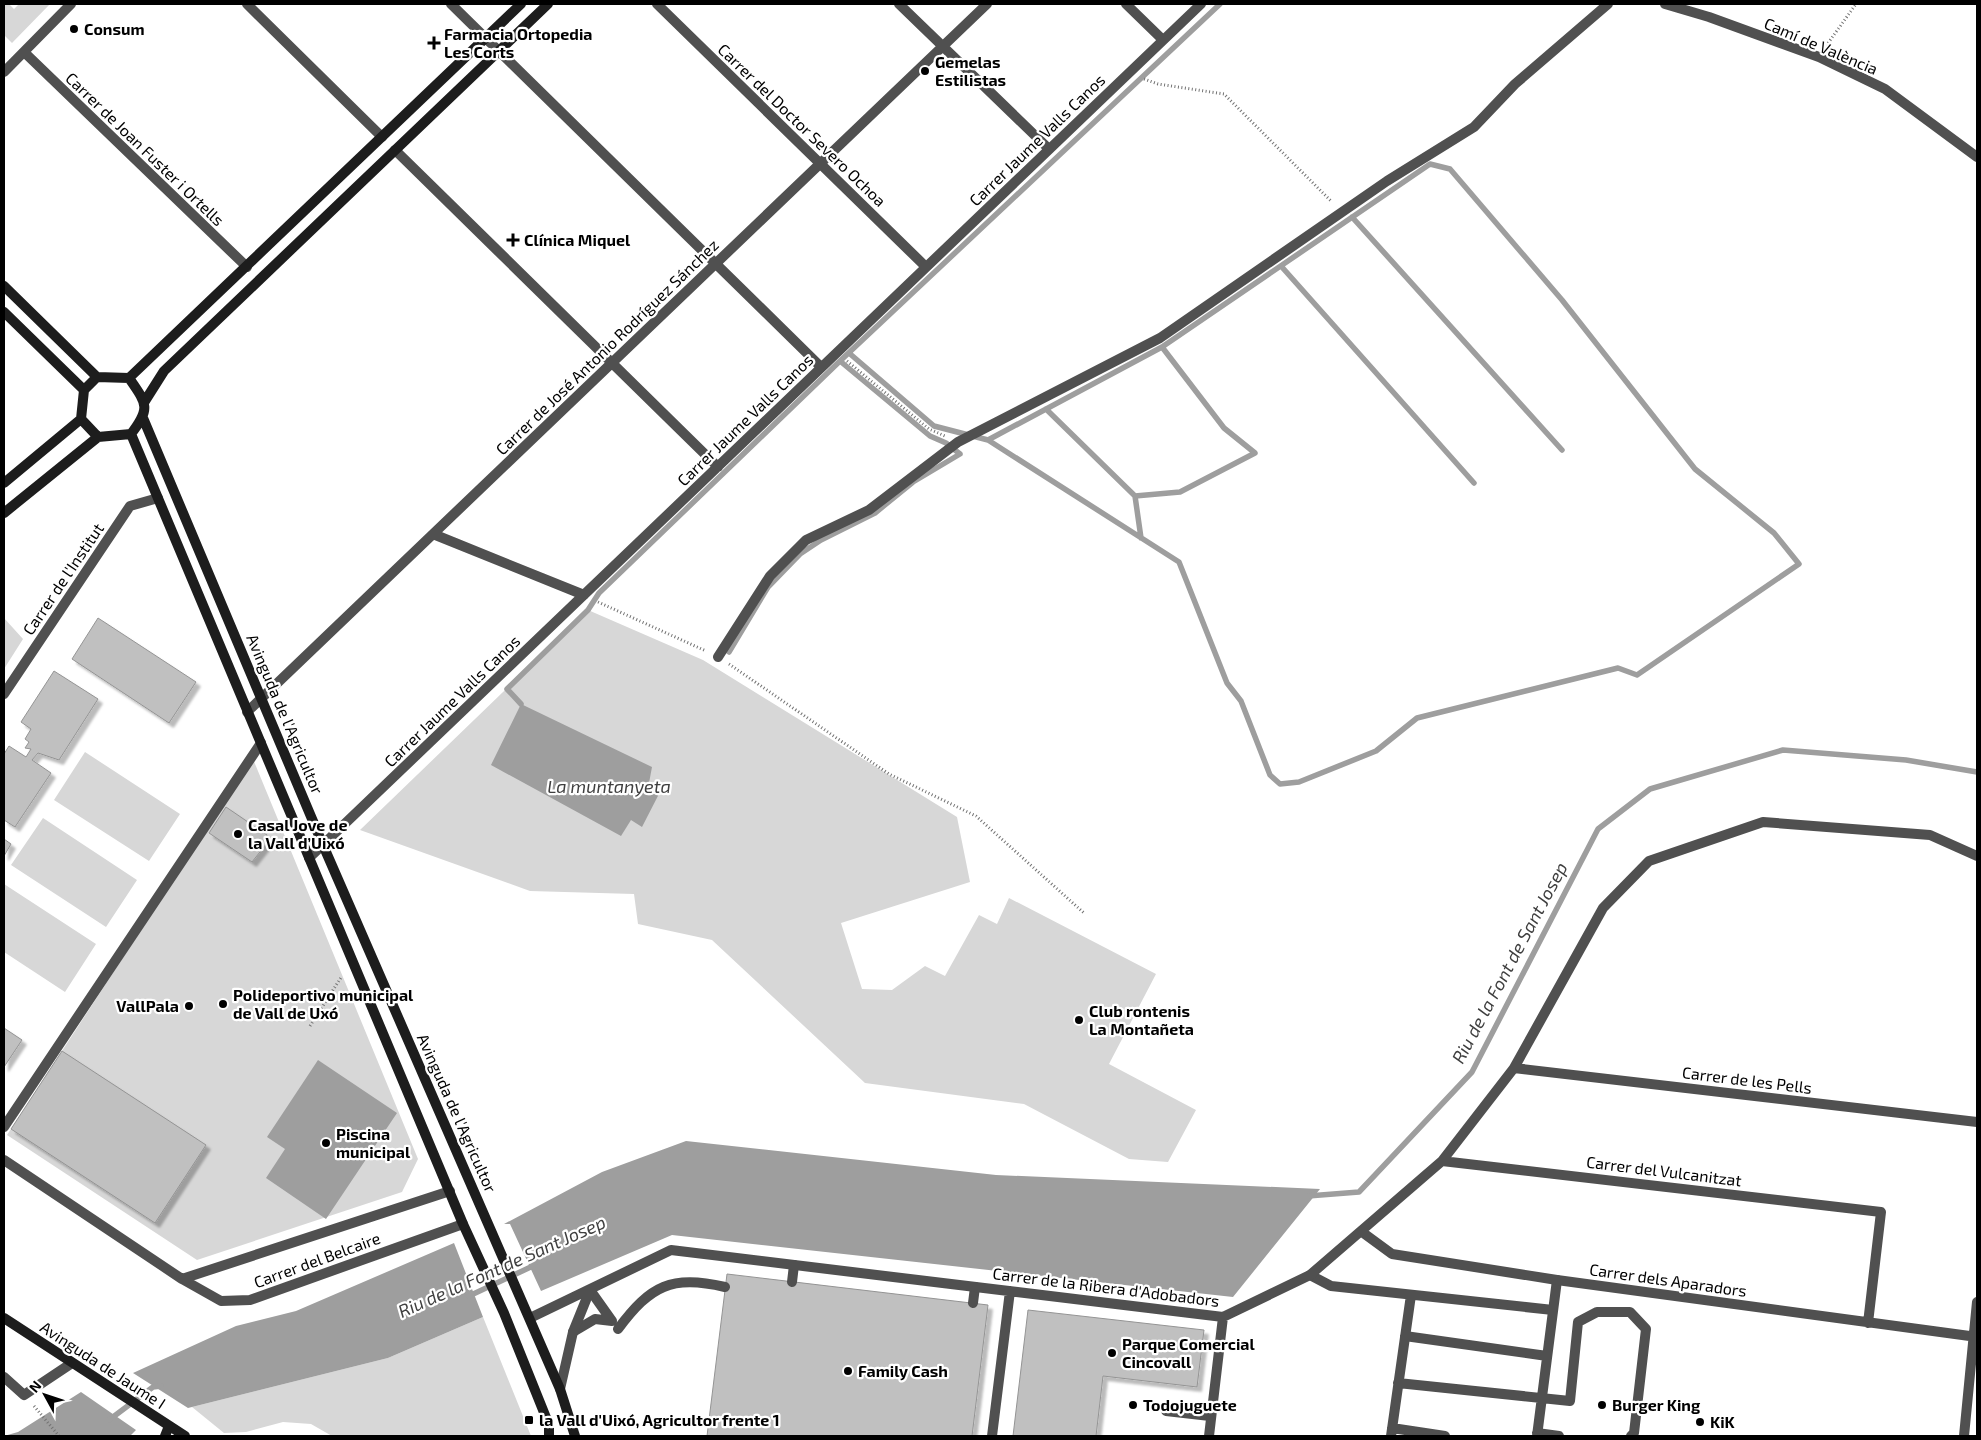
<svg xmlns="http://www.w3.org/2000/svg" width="1981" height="1440" font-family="'Exo 2',sans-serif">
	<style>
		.green { fill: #d7d7d7 }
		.water { fill: #9e9e9e }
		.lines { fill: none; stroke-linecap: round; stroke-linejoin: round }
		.stream { stroke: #9e9e9e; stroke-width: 5.5 }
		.building { fill: #c0c0c0; stroke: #949494; filter: url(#shadow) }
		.path { stroke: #727272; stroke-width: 3; stroke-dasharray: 1 2.5; stroke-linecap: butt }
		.lane { stroke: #505050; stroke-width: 10 }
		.street { stroke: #505050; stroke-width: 10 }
		.secondary { stroke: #1d1d1d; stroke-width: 10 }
		.poi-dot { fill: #000; stroke: #fff; stroke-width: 2 }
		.labels { text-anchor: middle; stroke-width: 4.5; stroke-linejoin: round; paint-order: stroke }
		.poi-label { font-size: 16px; font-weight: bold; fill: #000; stroke: #fff; text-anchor: start }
		.street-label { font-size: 16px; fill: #000; stroke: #fff }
		.water-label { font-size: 18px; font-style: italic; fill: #3f3f3f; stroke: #fff }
	</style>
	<defs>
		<filter id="shadow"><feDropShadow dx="4.5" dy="4.5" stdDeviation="1" flood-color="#0004"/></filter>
	</defs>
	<rect width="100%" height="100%" fill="#fff"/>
	<path class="green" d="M4 4H9L14 9 19 4H50L12 43 4 35Z
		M588 610 703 660 957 817 970 882 841 923 862 989 892 990 925 966 945 976 979 915 997 924 1009 898 1156 974 1109 1064 1196 1110 1168 1162 1129 1159 1024 1104 865 1083 712 940 638 924 634 894 530 891 360 830Z
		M4 618 23 639 4 669Z
		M85 752 180 814 149 861 54 800Z
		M253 759 418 1159 402 1192 197 1260 7 1135Z
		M43 818 137 880 106 927 11 865Z
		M4 884 96 944 65 992 4 952Z
		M483 1317 531 1436H332L311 1424 283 1422 246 1432 224 1433 192 1407 388 1358Z"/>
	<path class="water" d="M521 704 652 767 649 783 661 790 642 827 631 820 621 836 491 765Z
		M318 1060 397 1113 326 1219 266 1178 285 1149 267 1137Z
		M686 1141 996 1175 1320 1189 1233 1297 672 1235 541 1291 510 1224H504L602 1172Z
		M454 1243 483 1317 388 1358 188 1408 133 1373 236 1326 296 1311Z
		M81 1392 136 1430 130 1436H4L18 1432Z"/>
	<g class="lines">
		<path class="stream" d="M1352 217 1562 450
			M1281 266 1474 483
			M849 353 934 426 988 440 1162 347 1430 164 1450 169 1562 300 1695 469 1774 533 1799 564 1637 675 1618 668 1417 718 1376 751 1299 782 1280 784 1270 775 1241 701 1227 683 1179 562 988 440
			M1046 409 1135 496 1141 538
			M1135 496 1180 492 1255 453 1224 428 1162 347
			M729 652 768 587 800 554 821 540 875 513 913 482 960 454 946 443 930 436 840 361
			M521 704 507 689 588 610 599 593 840 361 1220 4
			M1308 1196 1359 1192 1472 1072 1598 829 1650 789 1783 750 1906 760 1977 772
			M469 1296 535 1265
			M109 1420 153 1387 161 1386"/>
	</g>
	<path class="building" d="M98 618 196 682 169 723 72 659Z
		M54 671 98 699 59 760 38 753 32 760 51 773 15 827 4 820V754L9 746 26 757 31 749 25 748 29 742 25 739 31 729 21 722Z
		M226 807 267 835V843L252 862 209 833Z
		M4 839 11 844 4 856Z
		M4 1028 22 1040 4 1067Z
		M62 1051 206 1145 155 1223 11 1129Z
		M727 1274 988 1305 972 1436H707Z
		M1028 1310 1204 1330 1197 1387 1103 1376 1096 1436H1013Z"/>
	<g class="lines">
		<path class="path" d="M1826 46 1856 4
			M1144 79 1158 84 1224 94 1332 202
			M847 361 929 429 945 436
			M598 602 706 651
			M729 664 889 774 976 816 1084 913
			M310 1026 342 976
			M34 1406 59 1436"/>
		<path class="lane" d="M1310 1275 1331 1286 1553 1310
			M792 1282 794 1265
			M973 1303 975 1287
			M618 1329C651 1285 671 1275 725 1287
			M573 1332 595 1319 612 1321 590 1290
			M1405 1336 1547 1356
			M4 1377 24 1395 72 1363
			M1398 1383 1570 1401 1578 1322 1597 1312H1630L1646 1329 1634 1433 1631 1436
			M1166 1411 1210 1416
			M1392 1428 1445 1436
			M1537 1433 1559 1436
			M1391 1436 1411 1295
			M1537 1436 1557 1280"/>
		<path class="street" d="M247 4 382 137
			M451 4 821 367
			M657 4 926 267
			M899 4 1049 149
			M1126 4 1163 40
			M1665 4 1709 17 1819 57 1885 89 1977 157
			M24 52 247 267
			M4 72 71 4
			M395 150 718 467
			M433 534 584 595
			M718 657 770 576 806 540 869 510 958 442 1160 338 1387 181 1474 127 1515 84 1608 4
			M4 694 130 506 158 498
			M247 712 987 4
			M309 858 1201 4
			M1514 1068 1977 1122
			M4 1127 261 743
			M4 1160 182 1279 221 1301 250 1300 463 1224
			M1442 1161 1881 1212 1868 1323
			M1362 1232 1392 1254 1557 1280 1977 1337
			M182 1279 450 1191
			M530 1318 671 1250 1223 1317 1310 1275 1442 1161 1514 1068 1603 908 1649 861 1763 822 1930 835 1977 856
			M560 1389 573 1332 590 1290
			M992 1436 1010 1291
			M1209 1436 1223 1317
			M1964 1436 1977 1302"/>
		<path class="secondary" d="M4 286 97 377
			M4 312 84 390
			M129 378 521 4
			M145 401 164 371 548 4
			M143 418 323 845 560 1389 575 1436
			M131 434 463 1224 504 1313 549 1425V1436
			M98 437 81 419 84 390 97 377 129 378
			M98 437 131 434C151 408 147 404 129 378
			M4 483 81 419
			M4 513 98 437
			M4 1318 185 1436
			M165 1436 169 1426"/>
	</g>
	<g class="poi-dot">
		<circle cx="74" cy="29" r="5"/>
		<path d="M431.5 35.5h5v5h5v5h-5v5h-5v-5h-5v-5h5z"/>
		<circle cx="925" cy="71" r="5"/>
		<path d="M510.5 232.5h5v5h5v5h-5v5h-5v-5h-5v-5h5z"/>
		<circle cx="238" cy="834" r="5"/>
		<circle cx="223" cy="1004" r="5"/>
		<circle cx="189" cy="1006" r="5"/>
		<circle cx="1079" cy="1020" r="5"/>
		<circle cx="326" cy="1143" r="5"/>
		<circle cx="1112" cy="1353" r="5"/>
		<circle cx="848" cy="1371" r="5"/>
		<circle cx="1133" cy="1405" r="5"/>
		<circle cx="1602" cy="1405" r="5"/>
		<rect x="524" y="1415" width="10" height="10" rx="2.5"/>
		<circle cx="1700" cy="1422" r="5"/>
	</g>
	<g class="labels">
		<g class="poi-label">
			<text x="84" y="35">Consum</text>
			<text x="444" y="40">Farmacia Ortopedia<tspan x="444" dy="18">Les Corts</tspan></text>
			<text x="935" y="68">Gemelas<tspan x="935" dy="18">Estilistas</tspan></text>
			<text x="524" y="246">Clínica Miquel</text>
			<text x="248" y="831">Casal Jove de<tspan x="248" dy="18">la Vall d’Uixó</tspan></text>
			<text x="233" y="1001">Polideportivo municipal<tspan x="233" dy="18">de Vall de Uxó</tspan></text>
			<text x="179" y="1012" text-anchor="end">VallPala</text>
			<text x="1089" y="1017">Club rontenis<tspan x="1089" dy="18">La Montañeta</tspan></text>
			<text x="336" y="1140">Piscina<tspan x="336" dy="18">municipal</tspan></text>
			<text x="1122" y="1350">Parque Comercial<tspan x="1122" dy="18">Cincovall</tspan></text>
			<text x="858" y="1377">Family Cash</text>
			<text x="1143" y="1411">Todojuguete</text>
			<text x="1612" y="1411">Burger King</text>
			<text x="539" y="1426">la Vall d'Uixó, Agricultor frente 1</text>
			<text x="1710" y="1428">KiK</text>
		</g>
		<g class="street-label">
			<text transform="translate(1821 46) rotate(23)" y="6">Camí de València</text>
			<text transform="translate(802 125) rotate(44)" y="6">Carrer del Doctor Severo Ochoa</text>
			<text transform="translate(1037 140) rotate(-44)" y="6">Carrer Jaume Valls Canos</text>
			<text transform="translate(145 149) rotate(44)" y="6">Carrer de Joan Fuster i Ortells</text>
			<text transform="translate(607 347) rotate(-44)" y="6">Carrer de José Antonio Rodríguez Sánchez</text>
			<text transform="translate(745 420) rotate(-44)" y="6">Carrer Jaume Valls Canos</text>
			<text transform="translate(63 579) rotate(-56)" y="6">Carrer de l'Institut</text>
			<text transform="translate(452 701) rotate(-44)" y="6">Carrer Jaume Valls Canos</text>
			<text transform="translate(285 714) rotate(67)" y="6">Avinguda de l'Agricultor</text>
			<text transform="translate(1747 1080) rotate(7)" y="6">Carrer de les Pells</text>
			<text transform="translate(457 1113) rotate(66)" y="6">Avinguda de l'Agricultor</text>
			<text transform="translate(1664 1171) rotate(7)" y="6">Carrer del Vulcanitzat</text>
			<text transform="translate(317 1260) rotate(-20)" y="6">Carrer del Belcaire</text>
			<text transform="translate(1668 1280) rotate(8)" y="6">Carrer dels Aparadors</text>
			<text transform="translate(1106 1287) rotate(7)" y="6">Carrer de la Ribera d'Adobadors</text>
			<text transform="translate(103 1365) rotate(33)" y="6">Avinguda de Jaume I</text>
		</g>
		<g class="water-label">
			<text x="609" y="793">La muntanyeta</text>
			<text transform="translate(1510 963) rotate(-62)" y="6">Riu de la Font de Sant Josep</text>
			<text transform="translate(502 1267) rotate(-24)" y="6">Riu de la Font de Sant Josep</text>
		</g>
	</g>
	<rect width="1981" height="1440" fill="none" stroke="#000000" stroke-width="10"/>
	<g transform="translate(45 1395) rotate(310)" stroke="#ffffff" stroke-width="4" paint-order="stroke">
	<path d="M0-4L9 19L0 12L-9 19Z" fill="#000000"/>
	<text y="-8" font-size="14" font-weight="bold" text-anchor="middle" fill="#000000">N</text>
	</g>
</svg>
